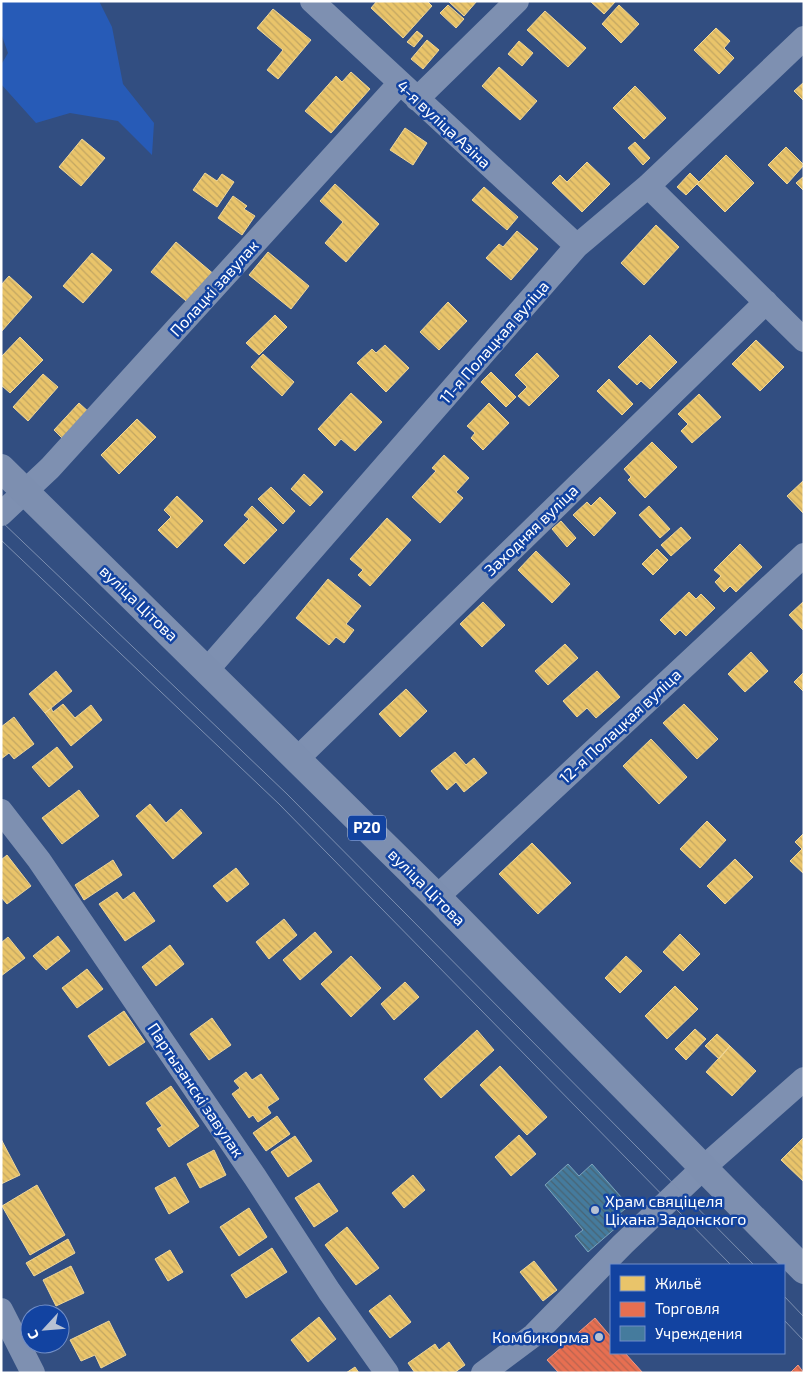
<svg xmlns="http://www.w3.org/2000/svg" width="805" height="1374" font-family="'Exo 2',sans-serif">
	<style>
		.green { fill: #275bb7 }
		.homes { fill: url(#homes-back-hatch); stroke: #f0d697 }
		.shops { fill: url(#shops-back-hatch); stroke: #ee9a85 }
		.public { fill: url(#public-back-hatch); stroke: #7da3ba }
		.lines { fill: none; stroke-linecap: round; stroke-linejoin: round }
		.street { stroke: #7e90b1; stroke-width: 24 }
		.primary { stroke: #7d8fb0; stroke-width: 28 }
		.tram { stroke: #7d8fb0; stroke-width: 1 }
		.poi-dot { fill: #b7c1d3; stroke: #1243a1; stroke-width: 2 }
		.labels { text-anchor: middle; stroke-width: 5; stroke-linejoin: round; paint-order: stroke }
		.shield { fill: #1243a1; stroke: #b8c7e3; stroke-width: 1 }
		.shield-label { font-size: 15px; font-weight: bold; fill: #fff }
		.street-label { font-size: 16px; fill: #fff; stroke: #1243a1 }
		.poi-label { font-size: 16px; fill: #fff; stroke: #1243a1; text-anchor: start }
	</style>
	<defs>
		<pattern id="homes-back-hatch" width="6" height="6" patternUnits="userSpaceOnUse" patternTransform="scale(1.25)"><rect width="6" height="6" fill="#e9c46a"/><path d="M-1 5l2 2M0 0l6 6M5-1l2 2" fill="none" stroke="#c2a662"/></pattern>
		<pattern id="shops-back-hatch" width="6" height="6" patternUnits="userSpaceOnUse" patternTransform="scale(1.25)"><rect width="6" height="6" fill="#e76f51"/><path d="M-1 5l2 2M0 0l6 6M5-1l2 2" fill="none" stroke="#b86450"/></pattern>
		<pattern id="public-back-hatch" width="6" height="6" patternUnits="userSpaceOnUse" patternTransform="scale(1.25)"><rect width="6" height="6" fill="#457b9d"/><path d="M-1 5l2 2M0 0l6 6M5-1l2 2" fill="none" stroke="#486474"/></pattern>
	</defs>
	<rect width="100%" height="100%" fill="#324e81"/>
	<path class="green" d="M1 1H99L112 27 123 84 154 123 152 155 118 121 70 113 36 123 1 84V65L8 53 1 33Z"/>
	<path class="homes" d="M377 1H427L432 6 403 38 371 8Z
		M448 1H477L464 16Z
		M590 1H616L604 14Z
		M448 5 464 19 456 28 440 13Z
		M619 5 639 24 621 43 602 24Z
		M273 9 311 40 278 79 267 70 283 50 257 28Z
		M545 11 586 48 568 67 527 30Z
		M716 28 730 41 724 48 734 58 719 74 694 50Z
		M417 31 423 36 414 47 407 42Z
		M427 40 439 50 423 69 411 59Z
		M519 41 533 53 522 66 508 54Z
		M499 67 537 101 520 120 482 86Z
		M351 72 370 89 331 133 305 111 336 76 342 82Z
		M804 82V101L794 91Z
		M635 86 666 118 644 139 613 108Z
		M405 128 427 143 413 165 390 150Z
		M82 139 105 158 81 186 59 167Z
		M635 142 650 158 643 165 628 148Z
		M786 147 804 165 787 184 768 165Z
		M726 155 754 183 725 212 697 184Z
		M587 162 610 184 582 212 552 183 560 175 567 182Z
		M205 173 217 181 222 174 234 182 217 207 193 190Z
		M690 173 699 182 686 195 677 187Z
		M804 176V191L796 183Z
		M335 184 379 224 346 262 325 243 343 222 320 201Z
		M484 187 518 217 507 230 472 200Z
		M233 196 247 206 244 209 255 216 242 235 218 218Z
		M656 225 679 247 644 285 621 263Z
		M517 231 538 249 511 280 486 258 499 244 503 247Z
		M176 242 216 276 191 305 151 272Z
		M268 252 309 286 291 309 249 275Z
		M92 253 112 270 83 303 63 286Z
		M9 276 32 297 1 332V285Z
		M448 302 467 321 439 350 420 332Z
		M275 315 287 327 259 355 246 343Z
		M650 335 677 362 650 389 641 381 637 385 618 367Z
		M20 337 43 360 10 393 1 385V357Z
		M756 340 784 367 760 391 732 364Z
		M385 345 409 368 386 392 357 363 372 349 376 353Z
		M537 353 559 376 529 406 518 396 527 387 515 375Z
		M263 354 294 382 282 396 251 367Z
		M491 372 516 397 506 407 481 382Z
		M43 374 58 387 28 421 13 407Z
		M609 379 633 404 622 415 597 391Z
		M351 393 382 422 355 451 341 439 335 446 318 429Z
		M699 394 721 417 692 443 681 431 688 424 678 414Z
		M79 403 91 414 66 442 54 430Z
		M489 403 509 423 483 450 471 438 475 433 467 426Z
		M137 419 156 437 119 474 101 455Z
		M652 442 677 467 645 498 628 480 631 477 624 469Z
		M444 455 469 478 456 492 463 498 440 523 412 497 436 471 432 468Z
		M304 474 323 492 310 506 291 489Z
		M804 480V514L787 496Z
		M271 487 295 511 283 524 258 499Z
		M177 496 203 521 177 548 158 530 171 517 164 510Z
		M600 497 616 513 594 536 573 515 587 502 591 506Z
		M252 506 277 530 244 564 224 545 249 519 244 515Z
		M649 506 670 529 660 538 639 515Z
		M387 518 411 540 370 586 358 575 363 570 350 559Z
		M561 521 576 538 567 547 552 529Z
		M681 527 691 538 671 556 661 545Z
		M740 544 762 567 736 592 730 586 724 592 715 582 721 576 714 570Z
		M657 549 668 560 653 575 642 564Z
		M536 551 570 584 552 603 518 570Z
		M328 579 361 606 346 624 354 630 344 643 336 637 329 645 296 618Z
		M689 592 696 599 701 594 715 608 686 636 680 630 675 635 660 620Z
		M804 601V631L789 615Z
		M483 602 505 625 482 647 460 624Z
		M565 644 578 658 548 685 535 671Z
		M751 652 768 671 745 692 728 674Z
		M56 671 72 691 45 713 29 694Z
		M597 671 620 697 596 718 587 708 577 717 563 701Z
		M804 672V692L794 682Z
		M406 689 427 711 400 737 379 714Z
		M63 704 75 718 91 705 102 720 71 746 45 713 51 708 53 712Z
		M684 704 718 739 697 759 663 723Z
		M14 717 34 744 14 759 9 753 1 759V727Z
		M651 739 687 777 659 804 623 766Z
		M57 747 73 767 49 787 32 767Z
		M455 752 466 765 474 758 487 773 464 792 456 782 447 790 431 771Z
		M79 790 99 816 62 844 42 818Z
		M150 804 166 823 181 809 202 833 173 859 136 816Z
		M707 821 726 840 700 868 680 849Z
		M804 833V874L790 861 802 849 795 842Z
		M532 843 571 883 538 914 499 874Z
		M7 855 31 886 7 904 1 897V860Z
		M735 859 753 877 725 904 707 886Z
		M113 860 122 875 84 900 75 885Z
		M236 868 249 884 227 902 213 886Z
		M117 892 123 900 134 892 155 921 125 941 99 904Z
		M284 919 297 935 269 959 256 942Z
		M315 932 332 952 300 980 283 960Z
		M680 934 700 954 683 971 663 952Z
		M58 936 70 951 46 970 33 956Z
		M8 937 25 958 1 976V943Z
		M170 945 184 964 156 986 142 967Z
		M351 956 381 988 351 1017 321 984Z
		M626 956 642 971 620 993 605 978Z
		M87 969 103 989 77 1008 62 988Z
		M405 982 419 997 394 1020 381 1004Z
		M675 986 698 1009 667 1039 645 1016Z
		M124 1011 145 1042 109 1066 88 1036Z
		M212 1018 231 1045 209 1060 190 1034Z
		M695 1029 706 1039 686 1060 675 1049Z
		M477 1030 494 1050 441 1098 424 1079Z
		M717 1034 730 1046 719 1059 705 1046Z
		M730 1046 756 1071 732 1096 706 1072Z
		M500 1066 547 1117 527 1135 480 1085Z
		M246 1072 252 1080 261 1074 279 1099 267 1107 271 1113 258 1122 253 1115 249 1118 232 1094 240 1088 234 1081Z
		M171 1086 199 1126 169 1147 157 1129 162 1126 146 1103Z
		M277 1116 290 1134 266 1151 253 1133Z
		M519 1135 536 1154 511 1176 495 1157Z
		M295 1136 312 1161 288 1177 271 1152Z
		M804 1137V1182L781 1160Z
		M1 1139 20 1175 1 1184Z
		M214 1150 226 1175 200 1188 187 1164Z
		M413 1175 425 1190 404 1208 392 1193Z
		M175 1177 189 1202 169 1214 155 1188Z
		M319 1183 338 1211 314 1227 295 1198Z
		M37 1185 65 1235 30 1255 2 1206Z
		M249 1208 267 1237 239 1256 220 1227Z
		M347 1227 379 1268 356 1285 325 1245Z
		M68 1239 75 1253 34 1276 26 1263Z
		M272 1248 287 1272 246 1298 231 1275Z
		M170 1250 183 1272 168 1281 155 1259Z
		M534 1261 557 1290 543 1301 520 1272Z
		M71 1266 84 1293 56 1306 43 1280Z
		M390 1295 411 1322 390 1338 369 1311Z
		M319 1317 336 1339 308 1362 291 1340Z
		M109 1321 126 1355 101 1368 95 1355 81 1361 70 1340Z
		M449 1342 465 1365 454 1373H415L408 1363 435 1344 439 1350Z
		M355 1367 359 1373H346Z"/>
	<path class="shops" d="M595 1318 611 1337V1353H625L643 1373H559L547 1360Z
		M798 1365 804 1373H791V1372Z"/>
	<path class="public" d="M568 1164 579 1176 592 1164 629 1206 620 1213 626 1219 588 1252 575 1236 583 1230 545 1185Z"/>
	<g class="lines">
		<path class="street" d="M312 1 577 246
			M417 99 517 1
			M648 186 804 340
			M1 514 50 468 400 83
			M207 670 577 246 648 186 804 38
			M297 759 766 302
			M1 811 39 860 255 1177 329 1291 387 1373
			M437 897 804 555
			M1 1310 33 1373
			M483 1373 534 1335 623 1244 703 1168 804 1079"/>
		<path class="primary" d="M1 468 437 897 804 1270"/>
		<path class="tram" d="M1 521 287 794 754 1265
			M1 540 279 804 731 1265
			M784 1296 804 1317
			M784 1320 804 1341"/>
	</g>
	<g class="poi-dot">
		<circle cx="595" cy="1210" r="5"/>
		<circle cx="599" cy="1337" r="5"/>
	</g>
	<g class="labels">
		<rect class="shield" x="348" y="815.5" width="38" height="25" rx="4"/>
		<g class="shield-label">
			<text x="367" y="833">Р20</text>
		</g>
		<g class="street-label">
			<text transform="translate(444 124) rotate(43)" y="6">4-я вуліца Азіна</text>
			<text transform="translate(214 288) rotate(-48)" y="6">Полацкі завулак</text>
			<text transform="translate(494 342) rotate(-49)" y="6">11-я Полацкая вуліца</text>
			<text transform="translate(531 530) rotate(-44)" y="6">Заходняя вуліца</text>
			<text transform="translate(139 603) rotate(44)" y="6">вуліца Цітова</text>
			<text transform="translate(620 726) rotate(-43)" y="6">12-я Полацкая вуліца</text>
			<text transform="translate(427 887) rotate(45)" y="6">вуліца Цітова</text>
			<text transform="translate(196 1090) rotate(56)" y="6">Партызанскі завулак</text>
		</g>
		<g class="poi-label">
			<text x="605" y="1207">Храм свяціцеля<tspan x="605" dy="18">Ціхана Задонского</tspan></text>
			<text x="589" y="1343" text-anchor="end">Комбикорма</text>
		</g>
	</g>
	<rect width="805" height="1374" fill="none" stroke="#ffffff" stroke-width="5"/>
	<rect x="610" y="1264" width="175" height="90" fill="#1243a1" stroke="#718ec7"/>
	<rect x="620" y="1276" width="25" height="15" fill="#e9c46a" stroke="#718ec7"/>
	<text x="655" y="1289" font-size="15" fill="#ffffff">Жильё</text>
	<rect x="620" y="1302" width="25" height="15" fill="#e76f51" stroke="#718ec7"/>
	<text x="655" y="1314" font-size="15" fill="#ffffff">Торговля</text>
	<rect x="620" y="1326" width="25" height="15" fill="#457b9d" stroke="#718ec7"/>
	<text x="655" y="1339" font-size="15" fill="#ffffff">Учреждения</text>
	<g transform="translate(45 1329) rotate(244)"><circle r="24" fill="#1243a1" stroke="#718ec7"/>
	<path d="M0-4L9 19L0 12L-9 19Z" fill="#b7c1d3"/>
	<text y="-8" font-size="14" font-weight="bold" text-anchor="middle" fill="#ffffff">С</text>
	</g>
</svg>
